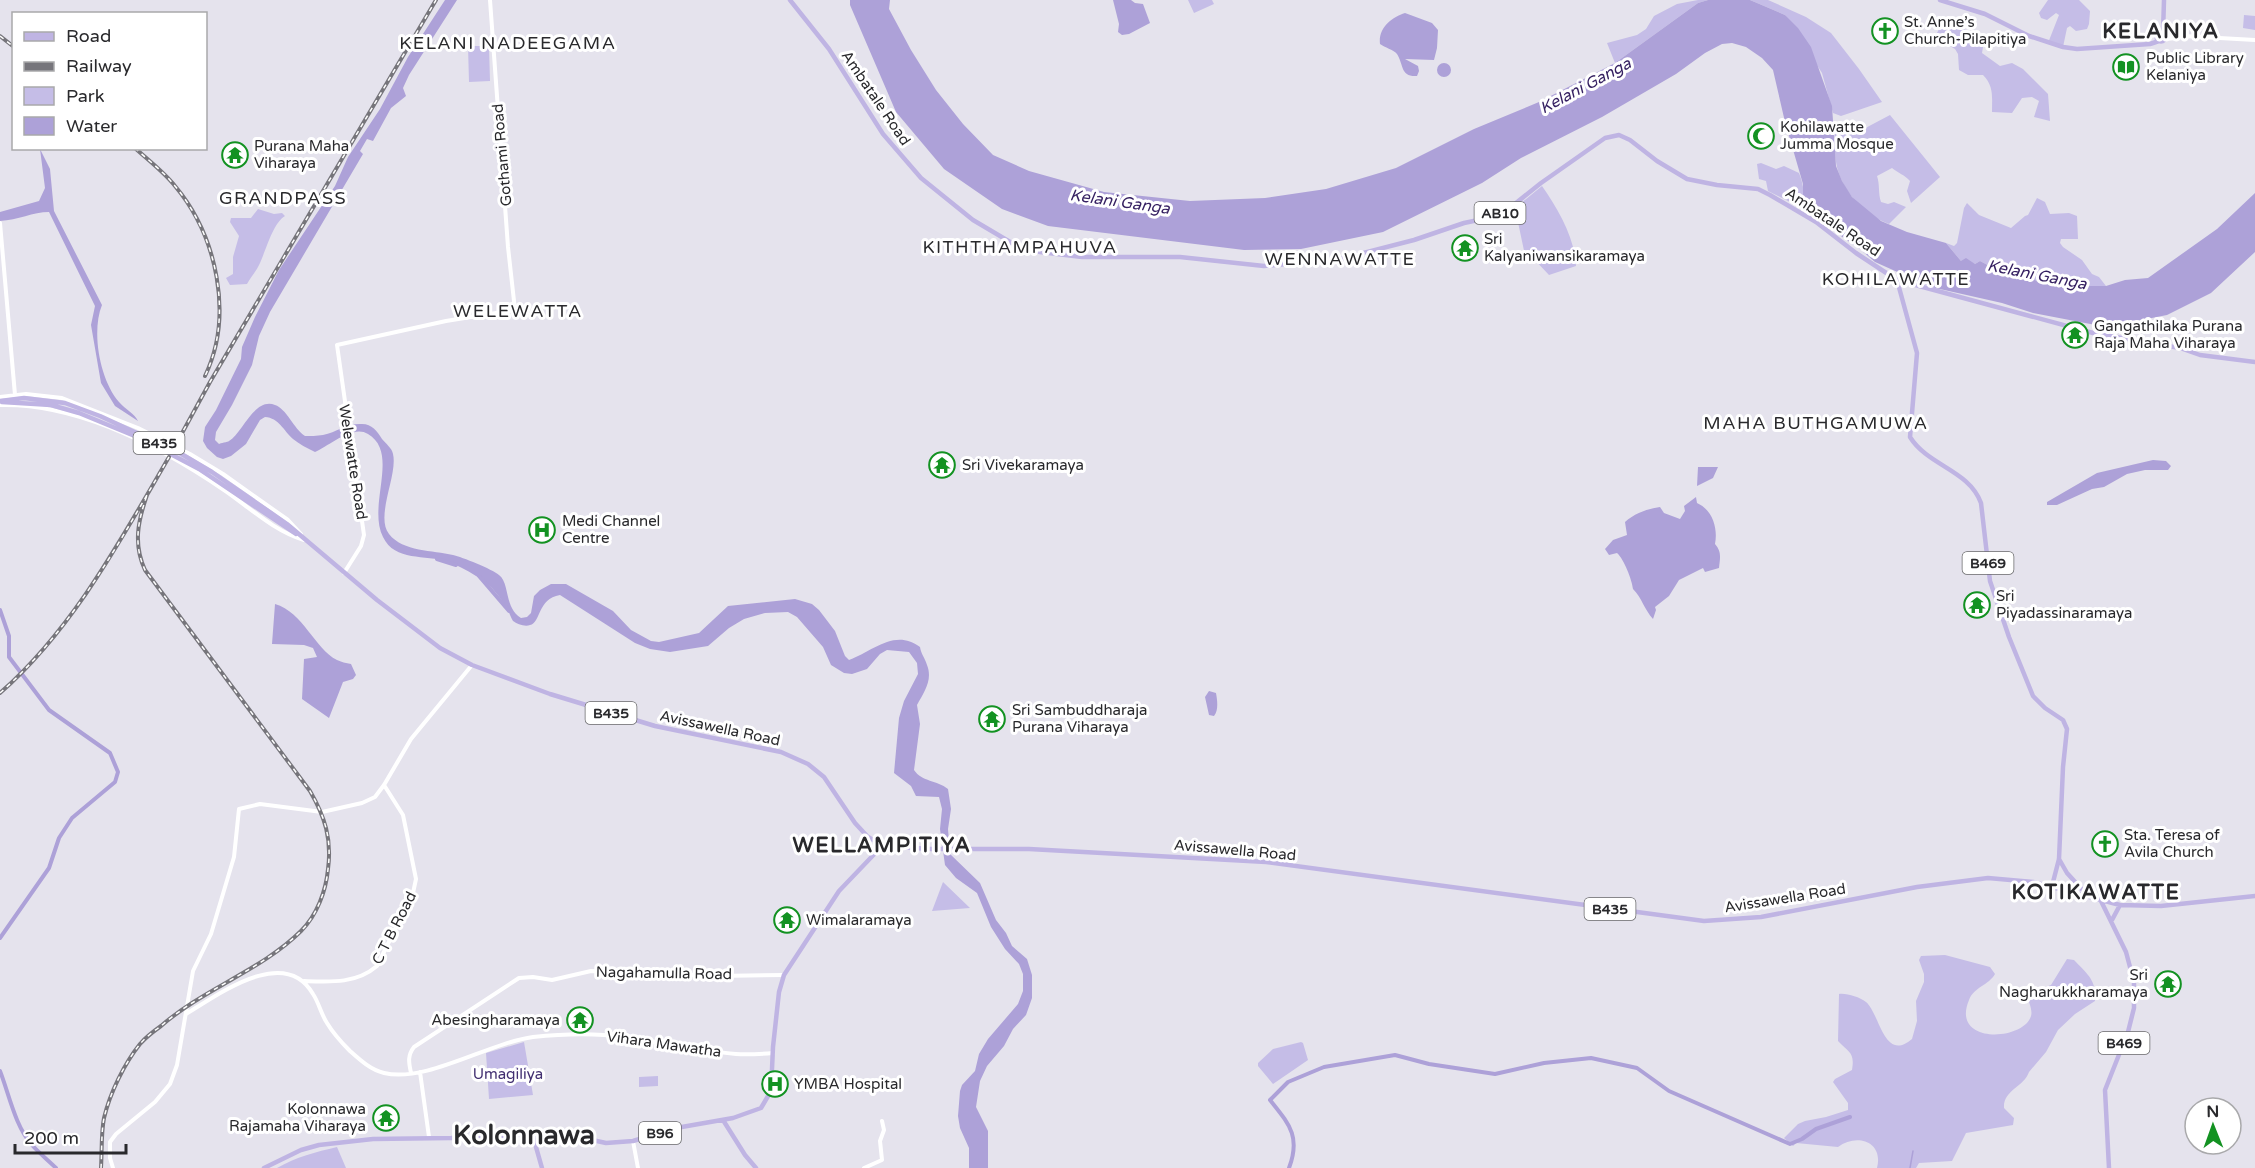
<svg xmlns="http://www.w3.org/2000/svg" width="2255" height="1168" font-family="'Varela Round',sans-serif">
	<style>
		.green { fill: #c5bde7 }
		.water { fill: #ada1d8 }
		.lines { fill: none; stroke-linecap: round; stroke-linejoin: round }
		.stream { stroke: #ada1d8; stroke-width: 1.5 }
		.canal { stroke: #ada1d8; stroke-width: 4 }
		.minor { stroke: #fff; stroke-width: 4 }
		.major { stroke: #bfb4e3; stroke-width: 4.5 }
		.rail-casing { stroke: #76757b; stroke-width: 4 }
		.rail { stroke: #fff; stroke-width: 1.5; stroke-dasharray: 4.5; stroke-linecap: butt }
		.labels { text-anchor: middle; stroke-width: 6; stroke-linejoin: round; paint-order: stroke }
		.shield { fill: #fff; stroke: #69696b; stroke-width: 1.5 }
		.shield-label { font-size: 14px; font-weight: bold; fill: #29292c }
		.poi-label { font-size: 15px; fill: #29292c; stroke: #fff; text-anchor: start }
		.street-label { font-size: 15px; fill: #29292c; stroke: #fff }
		.park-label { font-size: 15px; fill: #422f71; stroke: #fff }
		.water-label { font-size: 16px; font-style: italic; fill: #362162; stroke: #fff }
		.quarter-label { font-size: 18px; letter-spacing: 1.5px; fill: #29292c; stroke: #fff }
		.district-label { font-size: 21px; font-weight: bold; letter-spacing: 1.5px; fill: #29292c; stroke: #fff }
		.town-label { font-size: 27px; font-weight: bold; fill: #29292c; stroke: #fff }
	</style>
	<rect width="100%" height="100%" fill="#e5e3ed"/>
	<path class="green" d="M1188 0H1212L1214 4 1194 13Z
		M1698 0H1708L1698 3 1615 63 1607 43 1637 35 1646 29 1654 16 1677 4Z
		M1750 0H1768L1806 17 1831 33 1859 69 1882 102 1841 116 1833 113 1822 73 1785 15Z
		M2048 0H2079L2090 11 2089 24 2087 29 2076 31 2070 26 2067 28 2063 47 2048 43 2059 15 2056 13 2047 20 2041 18 2039 13Z
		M2244 15 2255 16V30L2243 28Z
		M1942 23 1966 30 1983 47 1982 53 2000 66 2012 63 2023 69 2048 94 2050 121 2034 117 2039 101 2032 97 2022 98 2012 113 1992 112C1992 97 1994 86 1983 75H1968L1959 70 1958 54 1955 49 1935 37Z
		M468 46H489L490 81 469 82Z
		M1890 115 1940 177 1911 203 1907 191 1910 181C1905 175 1898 173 1892 168L1877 176C1880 185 1878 193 1881 202L1888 204 1894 202 1906 207 1889 224C1863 215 1840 189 1836 162 1834 150 1836 138 1833 125L1843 130 1851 128 1856 133Z
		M1761 163 1776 169 1784 166 1799 173C1805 187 1803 200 1810 212L1768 191 1766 181 1759 179 1757 164Z
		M1542 186C1558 209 1575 238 1576 266L1549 275 1532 257 1526 260 1515 208Z
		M2037 198 2045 202 2050 214 2069 213 2077 216 2078 239H2061L2060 243 2063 247 2082 260 2092 274 2099 277 2106 286H2087L2073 282 2058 287 2039 283 2029 275 2003 273 1980 261 1975 264 1961 261 1946 243 1954 246 1957 243 1964 208 1967 203 1979 215 2011 228 2025 216 2028 215Z
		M258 209 274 214 282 213 285 216C273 223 266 250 260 263 257 270 251 277 247 284L230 285 226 278 233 274V257L239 236 230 222 231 218H251Z
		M943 882 970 908 932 911Z
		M1945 955 1990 967 1995 974C1989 985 1974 987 1969 1000 1950 1045 2024 1041 2031 1016 2033 1010 2028 1000 2026 994L2051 985 2067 959 2074 960C2087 974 2097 980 2095 1001L2075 1014 2058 1030 2046 1052 2029 1072C2024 1087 2003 1090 2004 1108L2014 1118 2013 1125 1966 1133 1952 1161 1919 1163 1916 1168H1877C1884 1141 1856 1133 1838 1147L1796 1143 1793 1146 1784 1138 1798 1124 1805 1121 1826 1117 1848 1110V1103L1833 1082 1835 1079 1852 1070C1855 1052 1849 1053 1838 1041L1839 994C1847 993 1859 997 1866 1002 1880 1014 1884 1063 1912 1039L1917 1021 1916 1001 1924 982V974L1919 960 1921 956Z
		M524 1042 533 1095 489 1099 486 1053Z
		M1301 1042 1303 1043 1308 1060 1273 1084 1258 1066V1063L1273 1049Z
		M658 1076V1086L639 1087V1077Z
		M337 1147 346 1168H277C296 1157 316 1152 337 1147Z"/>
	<path class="water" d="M445 0H457L409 75 403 88 406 96 391 108 373 141 367 139 360 151 363 154 270 312 259 336 252 365 232 405 216 432 215 440 219 444C220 443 228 442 229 441 242 434 254 397 275 405 286 408 294 429 305 436 310 436 317 436 323 435 337 432 347 423 362 424 372 424 377 431 382 439 386 444 392 448 393 454 398 475 375 516 389 534 403 552 433 550 453 555 462 557 492 569 499 575 510 583 504 608 521 618L527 617 531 613 534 596 540 590 551 584H566L613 611 631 630 651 641 659 642 699 633 728 606 795 599 812 604 819 610 835 631 845 656 849 660C873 651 895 628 920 647 921 654 925 658 927 665 933 680 924 692 917 705L920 724 914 770C922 782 937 780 948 789L951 809 948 829 950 854 980 883 996 920 1006 933 1012 946 1027 959 1032 975V998L1026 1015 1013 1029 1004 1046 987 1066 980 1081 976 1107 988 1131V1168H969V1148L960 1128 958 1116 960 1091 962 1085 975 1071 979 1054 988 1039 1018 1004 1023 991V974L1019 964 1005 949 991 927 977 893 956 878 945 865 940 829 942 809 939 797 916 796 911 786 894 773 899 718 904 701 918 674 917 663 909 652 887 650 880 654 867 669 852 674 844 673 831 665 823 647 797 617 788 612 765 613 744 619 729 628 708 646 670 652 650 649 635 643 560 595C537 599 541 623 530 625 525 627 517 624 513 621 510 616 508 609 505 605 497 593 488 582 476 576 467 570 457 565 448 562 425 554 395 562 383 537 367 505 400 453 368 434 353 424 329 446 315 452 307 448 299 444 293 439 283 430 279 418 265 417L260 420 246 444 231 456 223 459 217 457 207 448 203 441 205 427 216 410 241 359 242 347 255 317 279 270 335 186 348 157 380 109 408 57Z
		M850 0H890L889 9 911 50 936 90 963 124 993 155 1029 171 1104 192 1190 201 1265 198 1326 189 1396 168 1474 129 1539 102 1615 63 1698 3 1708 0H1750L1785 15 1798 28 1811 47 1832 106 1836 166 1842 181 1852 197 1881 221 1907 232 1946 243 1961 261 1966 258 1975 264 1980 261 2003 273 2004 270 2009 274C2022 271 2030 276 2039 283L2047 278 2058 287 2073 282 2087 286H2106L2125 280 2148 278 2217 229 2255 193V252L2211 293 2167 315 2106 327 2033 313 2002 303 1931 287 1875 262 1861 250 1815 218 1803 203V184L1785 122 1773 70 1762 58 1746 47 1732 43 1722 44 1705 53 1676 74 1602 117 1521 158 1482 183 1383 232 1301 249 1244 250 1048 226 1002 209 944 169 896 112 850 5Z
		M1113 0H1131L1135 3 1143 4 1150 23 1129 34 1122 35 1118 32 1119 24Z
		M1405 13 1432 23 1438 30 1437 48 1434 60 1405 59 1418 66 1419 71 1417 76C1400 77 1404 65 1397 54 1393 49 1385 48 1380 44 1378 28 1392 17 1405 13Z
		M1437 70a7 7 0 1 1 14 0a7 7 0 1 1-14 0Z
		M40 149 50 169 54 211 102 305C91 332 100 380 119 402 125 409 135 414 138 421L115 406 101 383 91 325 95 306 49 212C33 212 18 220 0 221V212L39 201 45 188Z
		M2153 460 2166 461 2171 466 2168 470H2145L2127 474 2104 487 2092 489 2057 505H2047V502L2097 473Z
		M1698 467H1718L1713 478 1697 486Z
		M1696 497 1697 503C1713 510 1718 529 1715 544 1722 552 1720 558 1719 568L1705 572 1703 568 1679 580 1669 596 1655 607 1656 610 1653 619C1644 609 1642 598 1633 589 1632 580 1624 559 1617 553L1609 555 1605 549 1613 540 1627 535 1625 522C1635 513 1647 509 1660 507L1664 513 1680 519 1685 511 1684 506Z
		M275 604C303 612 315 649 337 660 341 662 346 663 351 664L356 675 353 679 343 682 329 718 302 699 304 659 317 657 313 648 304 645 272 644Z
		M1209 691 1216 693C1217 699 1219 710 1214 716L1209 715 1205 697Z"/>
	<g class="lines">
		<path class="stream" d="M1910 1168 1913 1151"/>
		<path class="canal" d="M437 559 456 565
			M479 576 509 611
			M0 610 9 636V657L49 710 110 753 118 772 115 782 72 818 59 838 49 868 0 938
			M0 1071C9 1094 15 1126 32 1145 39 1153 48 1160 56 1168
			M1289 1168C1301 1136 1289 1124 1270 1100L1288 1082 1324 1067 1395 1055 1429 1064 1495 1074 1544 1063 1591 1058 1637 1068 1669 1091 1790 1144 1802 1139 1816 1129 1850 1117"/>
		<path class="minor" d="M2166 35 2255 40
			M2166 39 2176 38
			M0 223 15 395
			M0 397 26 394 62 398 138 428 190 454 223 474 288 520 301 534
			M0 405C80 403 163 448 227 492 251 509 276 532 304 540
			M344 573 361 546 364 535 337 345 446 321 515 310 508 247 490 0
			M304 981C330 982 356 984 377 966L413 893 416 879 403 815 384 785
			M186 1014C219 994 285 945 313 994 319 1003 321 1014 327 1023 333 1033 342 1043 350 1051 360 1060 371 1070 384 1073 427 1083 488 1043 533 1037 562 1034 595 1033 624 1037 661 1042 698 1051 736 1054 748 1055 761 1054 773 1053
			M420 1072 429 1137
			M411 1073C409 1063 407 1056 414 1047L519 978 533 977 552 980 591 971 716 976 784 975
			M633 1141 638 1168
			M113 1168 110 1158V1142L116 1134 155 1102 170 1084 177 1065 193 971 211 934 234 857 239 809 260 804 322 812 362 803 375 797 384 785 411 739 472 665
			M864 1168 882 1160 880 1141 884 1130 882 1121"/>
		<path class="major" d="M790 0 829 49 883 134 921 178 973 220 1017 246 1040 252 1082 257H1180L1264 266 1336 260 1414 240 1464 223 1488 218 1511 207 1541 183 1605 138 1619 135 1630 140 1657 161 1687 179 1717 185 1758 189 1770 195 1816 222 1856 253 1897 280 2093 333 2180 348 2200 355 2255 362
			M1940 0 1985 14 2029 36 2063 47 2077 49 2150 44 2159 41
			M2156.5 37a4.5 4.5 0 1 1 9 0a4.5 4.5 0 1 1-9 0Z
			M2163 33 2164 0
			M1897 280 1917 353 1910 437C1928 466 1969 470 1981 503L1990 581 2009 637 2033 696 2045 708 2063 720 2067 729 2063 767 2059 859 2052 886
			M0 401 24 398 65 403 100 416 178 452 212 472 287 524 377 600 440 648 472 665 550 694 655 726 781 752 808 764 824 777 855 823 867 836 882 846 931 849H1029L1266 862 1704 921 1761 917 1917 887 1988 878 2033 882 2120 905 2161 906 2255 896
			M2 402 51 405 79 413 142 439 199 469 296 534
			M2059 859 2067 873 2087 895
			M2101 901 2126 952 2134 982V1008L2128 1032 2105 1090 2109 1168
			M2112 920 2120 905
			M723 1120 745 1155 756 1168
			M532 1133 542 1168
			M264 1168 301 1150 319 1145 373 1139 451 1138 560 1133 606 1143 633 1141 676 1128 733 1118 761 1108 771 1091 773 1047 779 992 784 975 839 891 882 846"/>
		<g class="rail-casing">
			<path id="rail" d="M0 36 14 47
				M135 148C148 160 164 172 175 186 217 236 234 316 205 376
				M175 446 210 382 436 0
				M0 693C73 629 120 541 169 457
				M101 1168C102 1152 101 1133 104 1118 110 1093 124 1064 140 1044 146 1037 154 1031 161 1026 203 989 262 970 301 931 317 915 326 891 328 869 332 839 325 817 310 791L145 570C133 544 138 521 147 495"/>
		</g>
		<use href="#rail" class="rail"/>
	</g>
	<defs>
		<g id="church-ring" transform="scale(1.35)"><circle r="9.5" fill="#fff" stroke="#139222" stroke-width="1.5"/><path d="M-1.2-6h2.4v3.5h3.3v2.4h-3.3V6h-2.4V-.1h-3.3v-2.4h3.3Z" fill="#139222"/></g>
		<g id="library-ring" transform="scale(1.35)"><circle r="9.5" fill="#fff" stroke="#139222" stroke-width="1.5"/><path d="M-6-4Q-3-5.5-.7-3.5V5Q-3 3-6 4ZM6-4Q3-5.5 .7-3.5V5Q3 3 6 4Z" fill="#139222"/></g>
		<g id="mosque-ring" transform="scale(1.35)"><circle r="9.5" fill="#fff" stroke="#139222" stroke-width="1.5"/><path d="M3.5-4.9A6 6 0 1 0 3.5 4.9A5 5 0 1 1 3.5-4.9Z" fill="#139222"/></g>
		<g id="temple-ring" transform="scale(1.35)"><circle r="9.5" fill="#fff" stroke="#139222" stroke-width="1.5"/><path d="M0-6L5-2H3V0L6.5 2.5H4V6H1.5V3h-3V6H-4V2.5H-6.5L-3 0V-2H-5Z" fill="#139222"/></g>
		<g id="hospital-ring" transform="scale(1.35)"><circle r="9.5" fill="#fff" stroke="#139222" stroke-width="1.5"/><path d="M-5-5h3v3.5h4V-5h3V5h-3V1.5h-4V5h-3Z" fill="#139222"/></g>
	</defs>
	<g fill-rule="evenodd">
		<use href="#church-ring" x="1885" y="31"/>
		<use href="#library-ring" x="2126" y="67"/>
		<use href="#mosque-ring" x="1761" y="136"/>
		<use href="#temple-ring" x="235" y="155"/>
		<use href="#temple-ring" x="1465" y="248"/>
		<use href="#temple-ring" x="2075" y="335"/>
		<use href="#temple-ring" x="942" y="465"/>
		<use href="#hospital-ring" x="542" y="530"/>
		<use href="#temple-ring" x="1977" y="605"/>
		<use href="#temple-ring" x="992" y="719"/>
		<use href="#church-ring" x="2105" y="844"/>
		<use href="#temple-ring" x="787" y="920"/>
		<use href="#temple-ring" x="2168" y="984"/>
		<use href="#temple-ring" x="580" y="1020"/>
		<use href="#hospital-ring" x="775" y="1084"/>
		<use href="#temple-ring" x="386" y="1118"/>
	</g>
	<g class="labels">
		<g class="shield">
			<rect x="1474.5" y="202" width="51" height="22" rx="4.5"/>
			<rect x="133.5" y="432" width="51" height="22" rx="4.5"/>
			<rect x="1962.5" y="552" width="51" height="22" rx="4.5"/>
			<rect x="585.5" y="702" width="51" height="22" rx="4.5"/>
			<rect x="1584.5" y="898" width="51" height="22" rx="4.5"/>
			<rect x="2098.5" y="1032" width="51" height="22" rx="4.5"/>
			<rect x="639" y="1122" width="42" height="22" rx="4.5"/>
		</g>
		<g class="shield-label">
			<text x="1500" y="218">AB10</text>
			<text x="159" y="448">B435</text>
			<text x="1988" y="568">B469</text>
			<text x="611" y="718">B435</text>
			<text x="1610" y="914">B435</text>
			<text x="2124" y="1048">B469</text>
			<text x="660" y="1138">B96</text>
		</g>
		<g class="poi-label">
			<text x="1904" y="27">St. Anne’s<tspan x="1904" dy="17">Church-Pilapitiya</tspan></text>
			<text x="2146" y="63">Public Library<tspan x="2146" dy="17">Kelaniya</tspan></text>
			<text x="1780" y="132">Kohilawatte<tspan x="1780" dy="17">Jumma Mosque</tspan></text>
			<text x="254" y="151">Purana Maha<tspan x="254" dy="17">Viharaya</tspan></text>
			<text x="1484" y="244">Sri<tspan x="1484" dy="17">Kalyaniwansikaramaya</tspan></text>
			<text x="2094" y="331">Gangathilaka Purana<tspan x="2094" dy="17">Raja Maha Viharaya</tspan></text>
			<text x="962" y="470">Sri Vivekaramaya</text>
			<text x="562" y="526">Medi Channel<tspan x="562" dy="17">Centre</tspan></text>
			<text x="1996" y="601">Sri<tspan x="1996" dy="17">Piyadassinaramaya</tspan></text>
			<text x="1012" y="715">Sri Sambuddharaja<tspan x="1012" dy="17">Purana Viharaya</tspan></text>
			<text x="2124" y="840">Sta. Teresa of<tspan x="2124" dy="17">Avila Church</tspan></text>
			<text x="806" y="925">Wimalaramaya</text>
			<text x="2148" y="980" text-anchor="end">Sri<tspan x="2148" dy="17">Nagharukkharamaya</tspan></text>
			<text x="560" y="1025" text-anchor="end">Abesingharamaya</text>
			<text x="794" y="1089">YMBA Hospital</text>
			<text x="366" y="1114" text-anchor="end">Kolonnawa<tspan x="366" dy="17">Rajamaha Viharaya</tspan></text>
		</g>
		<g class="street-label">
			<text transform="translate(876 98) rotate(56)" y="5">Ambatale Road</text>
			<text transform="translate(502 155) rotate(-95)" y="5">Gothami Road</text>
			<text transform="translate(1833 222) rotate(34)" y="5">Ambatale Road</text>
			<text transform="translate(353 462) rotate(81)" y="5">Welewatte Road</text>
			<text transform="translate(720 728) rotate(12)" y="5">Avissawella Road</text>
			<text transform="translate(1235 850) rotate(5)" y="5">Avissawella Road</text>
			<text transform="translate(1785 898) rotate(-9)" y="5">Avissawella Road</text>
			<text transform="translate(394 928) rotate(-63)" y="5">C T B Road</text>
			<text transform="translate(664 973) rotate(1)" y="5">Nagahamulla Road</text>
			<text transform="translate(664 1044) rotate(8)" y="5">Vihara Mawatha</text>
		</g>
		<g class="park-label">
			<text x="508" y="1079">Umagiliya</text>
		</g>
		<g class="water-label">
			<text transform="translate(1585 85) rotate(-28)" y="6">Kelani Ganga</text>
			<text transform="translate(1120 201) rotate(8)" y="6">Kelani Ganga</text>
			<text transform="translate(2037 274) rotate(11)" y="6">Kelani Ganga</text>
		</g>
		<g class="quarter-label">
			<text x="508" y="49">KELANI NADEEGAMA</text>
			<text x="283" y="204">GRANDPASS</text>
			<text x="1020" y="253">KITHTHAMPAHUVA</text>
			<text x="1340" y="265">WENNAWATTE</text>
			<text x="1896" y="285">KOHILAWATTE</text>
			<text x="518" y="317">WELEWATTA</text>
			<text x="1816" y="429">MAHA BUTHGAMUWA</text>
		</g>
		<g class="district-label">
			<text x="2161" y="38">KELANIYA</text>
			<text x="882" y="852">WELLAMPITIYA</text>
			<text x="2096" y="899">KOTIKAWATTE</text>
		</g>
		<g class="town-label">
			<text x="524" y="1144">Kolonnawa</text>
		</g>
	</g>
	<rect x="12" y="12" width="195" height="138" fill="#ffffff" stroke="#a9a9ab" stroke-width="1.5"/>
	<rect x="24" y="32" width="30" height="9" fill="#bfb4e3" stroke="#a9a9ab" stroke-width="1.5"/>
	<text x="66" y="42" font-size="18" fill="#29292c">Road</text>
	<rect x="24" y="62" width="30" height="9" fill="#76757b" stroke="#a9a9ab" stroke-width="1.5"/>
	<text x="66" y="72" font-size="18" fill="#29292c">Railway</text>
	<rect x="24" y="87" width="30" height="18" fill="#c5bde7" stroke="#a9a9ab" stroke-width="1.5"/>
	<text x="66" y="102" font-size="18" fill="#29292c">Park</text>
	<rect x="24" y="117" width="30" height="18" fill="#ada1d8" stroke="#a9a9ab" stroke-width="1.5"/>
	<text x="66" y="132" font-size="18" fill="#29292c">Water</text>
	<g transform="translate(2213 1126) rotate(359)"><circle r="28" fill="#ffffff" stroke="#a9a9ab" stroke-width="1.5"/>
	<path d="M0-4.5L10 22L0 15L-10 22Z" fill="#139222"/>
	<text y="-9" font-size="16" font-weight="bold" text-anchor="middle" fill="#29292c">N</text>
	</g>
	<path d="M15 1144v9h111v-9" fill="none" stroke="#29292c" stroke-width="3"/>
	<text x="24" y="1144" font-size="18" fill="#29292c" stroke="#ffffff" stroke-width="4.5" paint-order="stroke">200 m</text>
</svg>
